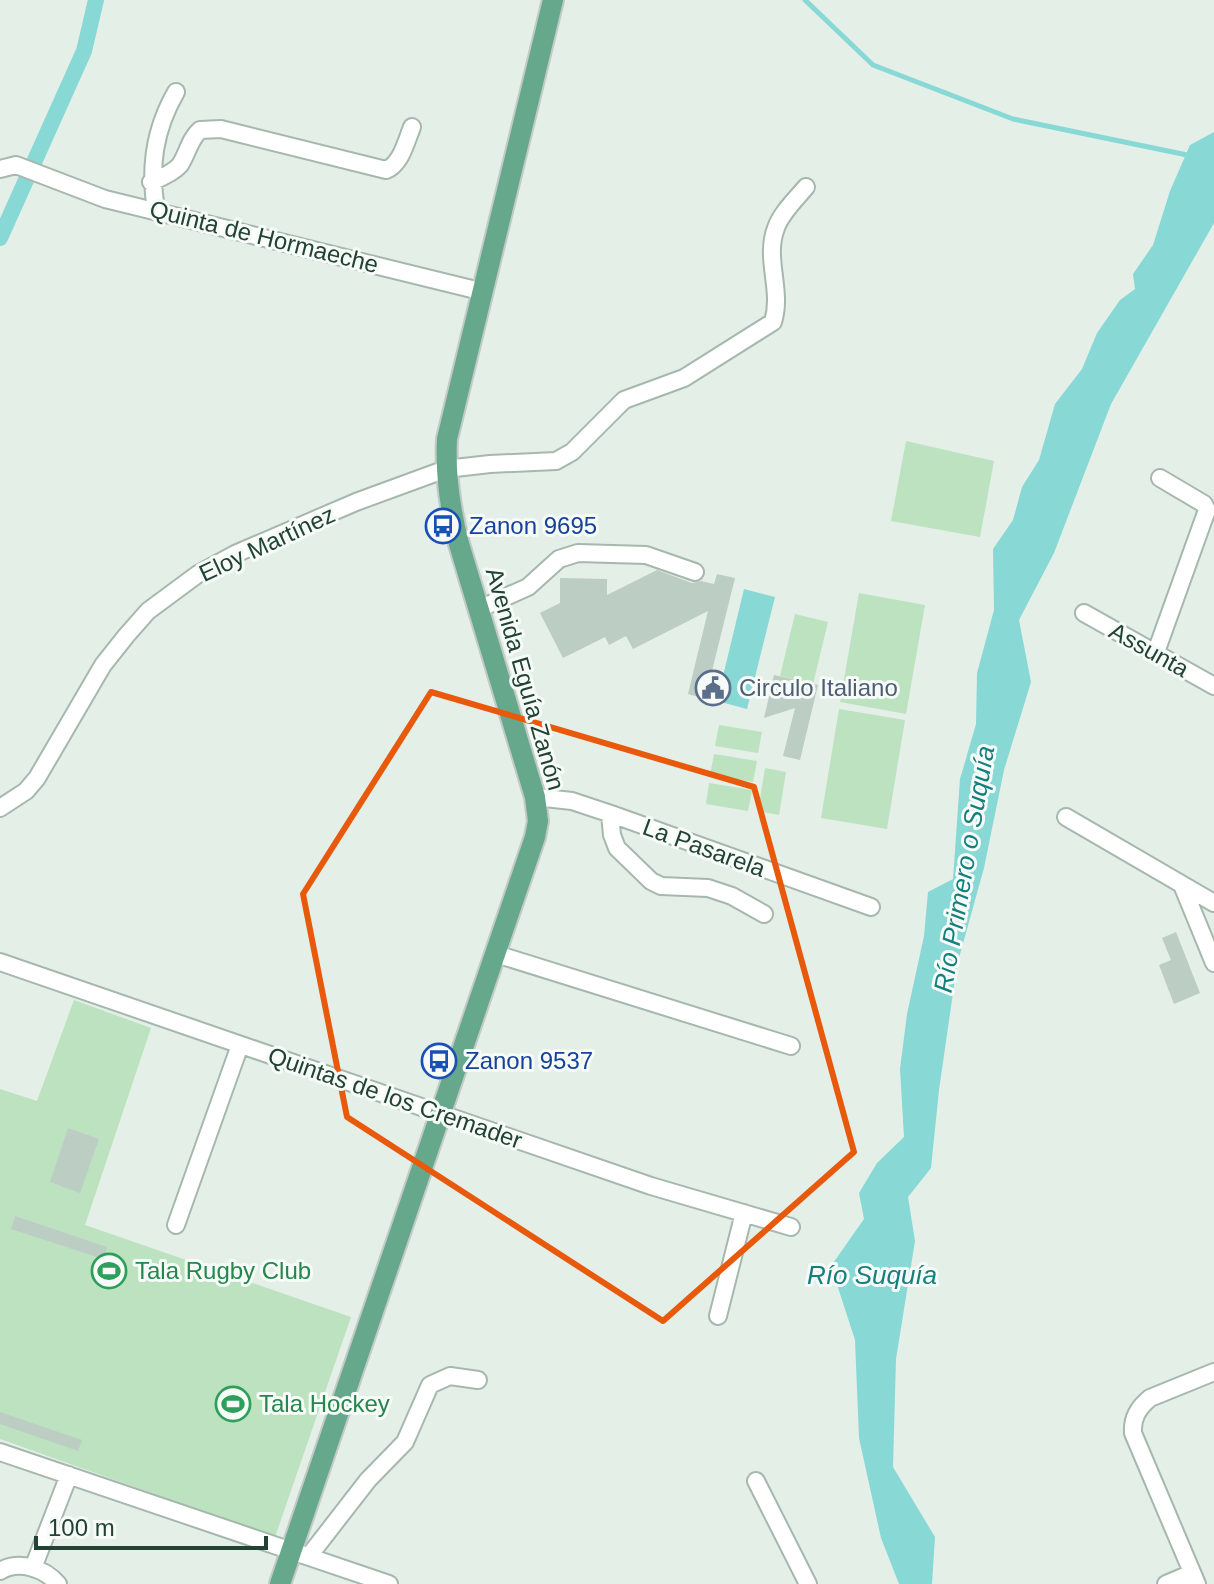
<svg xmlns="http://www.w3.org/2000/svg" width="1214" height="1584" font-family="Arial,sans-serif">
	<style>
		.green { fill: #bce2bf }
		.water { fill: #88d8d6 }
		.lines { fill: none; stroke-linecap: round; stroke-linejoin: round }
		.stream { stroke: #88d8d6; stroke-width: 5 }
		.canal { stroke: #88d8d6; stroke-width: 16 }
		.building { fill: #bccdc3 }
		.minor-casing { stroke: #a6b8ae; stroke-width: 20 }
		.major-casing { stroke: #c1cac6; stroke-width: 24 }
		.minor { stroke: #fff; stroke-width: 16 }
		.major { stroke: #65a88b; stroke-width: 20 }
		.marked { fill: none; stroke: #e8590c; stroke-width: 6; stroke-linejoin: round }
		.labels { text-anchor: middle; stroke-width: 6; stroke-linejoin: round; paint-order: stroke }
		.street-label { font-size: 24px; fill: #224334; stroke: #f6fbf7 }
		.transit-label { font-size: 24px; fill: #164399; stroke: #f6fbf7; text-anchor: start }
		.service-label { font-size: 24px; fill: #4e5e75; stroke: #f6fbf7; text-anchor: start }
		.leisure-label { font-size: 24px; fill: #27864d; stroke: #f6fbf7; text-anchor: start }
		.water-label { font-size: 26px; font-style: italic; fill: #157f7d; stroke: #f6fbf7 }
	</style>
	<rect width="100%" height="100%" fill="#e4efe8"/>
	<path class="green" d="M906 441 994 461 980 537 891 521Z
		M859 593 925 605 906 714 840 702Z
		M795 614 828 622 813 684 780 676Z
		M839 709 905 720 887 829 821 818Z
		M719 725 762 732 758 753 715 746Z
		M714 754 757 761 753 782 710 775Z
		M765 768 786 772 779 815 758 811Z
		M709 783 752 790 748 811 706 804Z
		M74 1000 151 1028 85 1225 351 1317 275 1537 0 1439V1089L37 1101Z"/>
	<path class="water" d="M1214 132V223L1111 404 1054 553 1019 620 1031 682 1004 770 984 868 957 965 939 1090 931 1168 908 1197 915 1241 896 1359 893 1467 935 1537 932 1584H899L881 1538 859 1438 855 1340 831 1266 864 1219 859 1193 877 1163 904 1137 900 1069 907 1014 924 936 928 892 953 879 960 779 976 724 977 673 994 610 993 549 1013 520 1022 487 1039 460 1055 404 1082 369 1097 333 1120 300 1135 289 1133 274 1153 245 1170 191 1190 145Z
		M744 589 775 597 747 709 717 701Z"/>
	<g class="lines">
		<path class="stream" d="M805 0 873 65 1013 119 1192 156"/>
		<path class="canal" d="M0 238 84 51 96 0"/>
	</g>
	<path class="building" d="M657 570 692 583 701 581 714 584 717 574 735 578 705 699 688 694 708 611 633 649 626 636 609 645 605 637 563 658 540 613 560 603V578L607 579V595Z
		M774 675 818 685 800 760 783 756 795 708 764 718Z
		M1176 932 1200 993 1174 1004 1159 965 1171 960 1162 938Z
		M68 1128 99 1139 80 1193 50 1182Z
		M15 1216 107 1247 103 1259 11 1229Z
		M0 1412 82 1440 78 1451 0 1424Z"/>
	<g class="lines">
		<g class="minor-casing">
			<path id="minor" d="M0 169 16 165 105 199 484 292
				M151 182C161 178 173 173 180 165 188 153 189 140 200 130L221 129 386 170C401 164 406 142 412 127
				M156 210C149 168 154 130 176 92
				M479 609 528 587 559 559 578 553 646 555 695 572
				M1084 613 1214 686
				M1156 652 1207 510 1204 504 1160 478
				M535 797 572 801 614 815 871 907
				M0 808 26 791 37 778 103 665 126 636 148 611 198 574 235 554 356 502 446 469 490 464 556 461 572 452 624 400 684 378 773 322C783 290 764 259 776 228 781 213 796 199 806 187
				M610 814 612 835 617 848 651 881 661 886 708 888 732 896 764 914
				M1066 817 1214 903
				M1182 885 1214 963
				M496 954 791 1046
				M0 962 651 1186 791 1227
				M176 1225 240 1045
				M718 1316 744 1213
				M0 1452 389 1584
				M756 1481 808 1584
				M309 1556 368 1480 405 1442 430 1385 450 1376 478 1380
				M33 1568 69 1475
				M0 1571C19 1560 44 1568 58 1584
				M1166 1584 1192 1573
				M1197 1584 1133 1433C1132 1418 1138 1408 1150 1398L1214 1372"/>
		</g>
		<g class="major-casing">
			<path id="major" d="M280 1584 535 837 538 821 535 797 459 544C450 509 445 476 447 439L553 0"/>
		</g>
		<use href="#minor" class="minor"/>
		<use href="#major" class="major"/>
	</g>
	<path class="marked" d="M431 692 754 787 854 1152 663 1321 347 1117 303 894Z"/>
	<defs>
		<g id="bus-ring" transform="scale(1.8)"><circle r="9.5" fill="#f6fbf7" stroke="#1a4fb4" stroke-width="1.5"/><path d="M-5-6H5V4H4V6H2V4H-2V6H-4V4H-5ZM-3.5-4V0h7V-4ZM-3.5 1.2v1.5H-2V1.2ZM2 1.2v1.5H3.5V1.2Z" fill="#1a4fb4"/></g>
		<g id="civic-ring" transform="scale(1.8)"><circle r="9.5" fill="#f6fbf7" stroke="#5c6f8a" stroke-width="1.5"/><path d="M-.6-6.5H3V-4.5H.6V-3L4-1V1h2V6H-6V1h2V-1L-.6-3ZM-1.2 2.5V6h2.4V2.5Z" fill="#5c6f8a"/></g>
		<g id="stadium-ring" transform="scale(1.8)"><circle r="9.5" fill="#f6fbf7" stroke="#2e9e5b" stroke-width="1.5"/><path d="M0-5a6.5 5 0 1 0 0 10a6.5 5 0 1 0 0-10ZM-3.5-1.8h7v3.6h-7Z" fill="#2e9e5b"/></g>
	</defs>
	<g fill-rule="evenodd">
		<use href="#bus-ring" x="443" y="526"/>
		<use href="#civic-ring" x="713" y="688"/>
		<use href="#bus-ring" x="439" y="1061"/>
		<use href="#stadium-ring" x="109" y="1271"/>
		<use href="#stadium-ring" x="233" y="1404"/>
	</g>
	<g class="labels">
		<g class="street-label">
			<text transform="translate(264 237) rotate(14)" y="8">Quinta de Hormaeche</text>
			<text transform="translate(267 544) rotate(-25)" y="8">Eloy Martínez</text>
			<text transform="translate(1149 650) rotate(29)" y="8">Assunta</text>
			<text transform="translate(525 679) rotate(74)" y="8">Avenida Eguía Zanón</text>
			<text transform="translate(704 848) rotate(20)" y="8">La Pasarela</text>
			<text transform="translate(395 1098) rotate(19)" y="8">Quintas de los Cremader</text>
		</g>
		<g class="transit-label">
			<text x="469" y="534">Zanon 9695</text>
			<text x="465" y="1069">Zanon 9537</text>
		</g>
		<g class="service-label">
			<text x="739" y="696">Circulo Italiano</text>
		</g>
		<g class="leisure-label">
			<text x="135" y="1279">Tala Rugby Club</text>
			<text x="259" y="1412">Tala Hockey</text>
		</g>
		<g class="water-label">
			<text transform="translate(964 869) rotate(-80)" y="9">Río Primero o Suquía</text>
			<text x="872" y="1284">Río Suquía</text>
		</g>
	</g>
	<path d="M36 1536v12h230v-12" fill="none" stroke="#224334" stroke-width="4"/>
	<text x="48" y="1536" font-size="24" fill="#224334" stroke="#f6fbf7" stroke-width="6" paint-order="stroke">100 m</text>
</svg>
